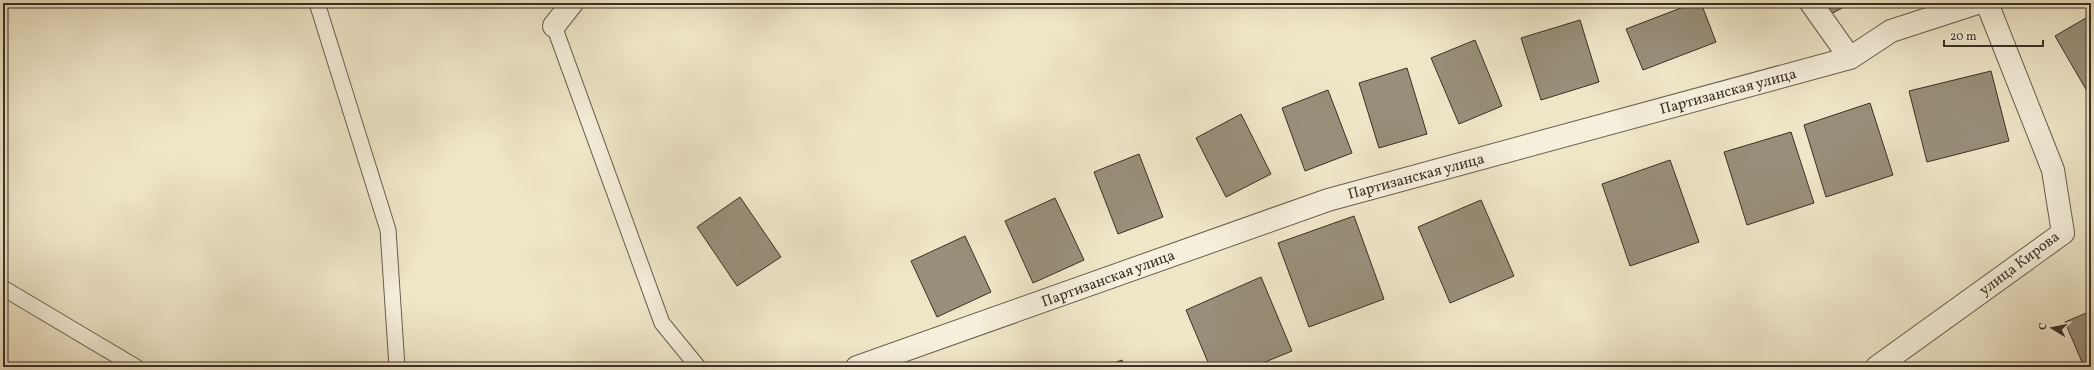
<svg xmlns="http://www.w3.org/2000/svg" width="2094" height="370" font-family="Vollkorn,serif">
	<style>
		.building { fill: #988f7a; stroke: #3a3025 }
		.lines { fill: none; stroke-linecap: round; stroke-linejoin: round }
		.lane-casing { stroke: #675e4e; stroke-width: 17 }
		.street-casing { stroke: #675e4e; stroke-width: 24 }
		.lane { stroke: #f5efdb; stroke-width: 15 }
		.street { stroke: #f5efdb; stroke-width: 22 }
		.labels { text-anchor: middle; stroke-width: 3; stroke-linejoin: round; paint-order: stroke }
		.street-label { font-size: 15px; fill: #3a3025; stroke: #f5efdb }
	</style>
	<rect width="100%" height="100%" fill="#efe6c8"/>
	<filter id="stains"><feTurbulence type="fractalNoise" baseFrequency=".005" numOctaves="4"/><feColorMatrix values="0 0 0 0 .2 0 0 0 0 .09 0 0 0 0 .02 0 0 0 .5 -.17"/></filter>
	<radialGradient id="worn" r=".72"><stop offset=".6" stop-color="#630" stop-opacity="0"/><stop offset="1" stop-color="#630" stop-opacity=".3"/></radialGradient>
	<path class="building" d="M1694 3H1701L1716 42 1643 70 1626 29Z
		M1812 3H1851L1820 20Z
		M2091 15V98L2055 36Z
		M1580 20 1599 82 1541 100 1521 38Z
		M1475 40 1502 106 1459 124 1431 58Z
		M1407 68 1427 134 1379 148 1359 83Z
		M1991 71 2009 141 1927 162 1909 91Z
		M1328 90 1352 153 1305 171 1282 108Z
		M1870 103 1893 175 1826 197 1804 125Z
		M1241 114 1271 174 1226 197 1196 138Z
		M1791 132 1814 203 1747 225 1724 152Z
		M1139 154 1163 217 1118 234 1094 172Z
		M1670 160 1699 242 1630 266 1602 184Z
		M740 197 781 257 737 286 697 227Z
		M1055 198 1084 260 1033 283 1005 221Z
		M1481 200 1514 276 1450 303 1418 227Z
		M1354 216 1384 299 1309 327 1278 243Z
		M965 236 991 292 937 317 911 261Z
		M1261 277 1292 351 1253 367H1210L1186 310Z
		M2091 311V367H2084L2065 322Z
		M1122 360 1124 367H1103Z"/>
	<g class="lines">
		<g class="lane-casing">
			<path id="lane" d="M317 3 388 230 397 367
				M554 26 662 323 698 367
				M3 288 136 367"/>
		</g>
		<g class="street-casing">
			<path id="street" d="M1811 3 1850 58
				M554 26 572 3
				M857 367 1328 200 1850 58 1891 31 1977 3
				M1877 367 2063 233 2053 170 1987 3"/>
		</g>
		<use href="#lane" class="lane"/>
		<use href="#street" class="street"/>
	</g>
	<g class="labels">
		<g class="street-label">
			<text transform="translate(1728 91) rotate(-15)" y="5">Партизанская улица</text>
			<text transform="translate(1416 176) rotate(-15)" y="5">Партизанская улица</text>
			<text transform="translate(2019 263) rotate(-37)" y="5">улица Кирова</text>
			<text transform="translate(1108 278) rotate(-20)" y="5">Партизанская улица</text>
		</g>
	</g>
	<rect width="2094" height="370" fill="none" stroke="#efe6c8" stroke-width="16"/>
	<rect x="4" y="4" width="2086" height="362" fill="none" stroke="#3a3025" stroke-width="2"/>
	<rect x="8" y="8" width="2078" height="354" fill="none" stroke="#3a3025"/>
	<g transform="translate(2052 328) rotate(280)" stroke="#f5efdb" stroke-width="3" paint-order="stroke">
	<path d="M0-3L7 15L0 10L-7 15Z" fill="#3a3025"/>
	<text y="-6" font-size="11" font-weight="bold" text-anchor="middle" fill="#3a3025">С</text>
	</g>
	<path d="M1944 40v6h99v-6" fill="none" stroke="#3a3025" stroke-width="2"/>
	<text x="1950" y="40" font-size="12" fill="#3a3025" stroke="#f5efdb" stroke-width="3" paint-order="stroke">20 m</text>
	<rect width="100%" height="100%" filter="url(#stains)"/>
	<rect width="100%" height="100%" fill="url(#worn)"/>
</svg>
